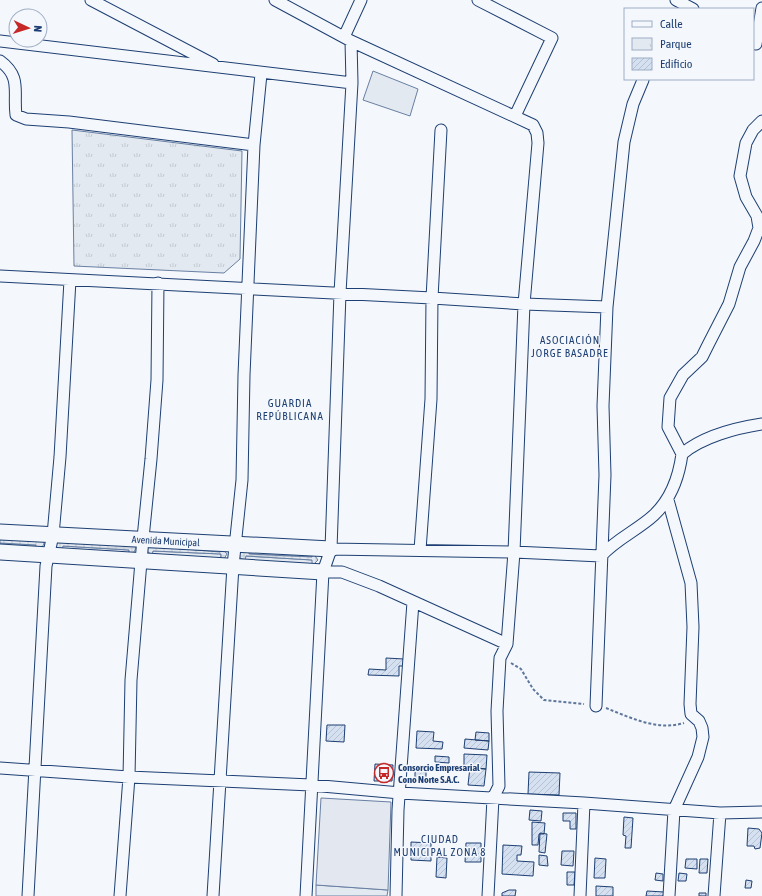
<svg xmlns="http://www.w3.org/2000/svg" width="762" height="896" font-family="'Asap Condensed',sans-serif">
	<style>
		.grass { fill: #e3e9f0; stroke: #687fa3 }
		.park { fill: url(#park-tufts); stroke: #687fa3 }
		.parking { fill: #e3e8f0; stroke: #687fa3 }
		.plaza { fill: url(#plaza-grid); stroke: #687fa3 }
		.building { fill: url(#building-hatch); stroke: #1d3f73 }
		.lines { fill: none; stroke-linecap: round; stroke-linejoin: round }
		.street-casing { stroke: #1d3f73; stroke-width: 13 }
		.secondary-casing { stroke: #1d3f73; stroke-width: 17 }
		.path { stroke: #5e769c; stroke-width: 2; stroke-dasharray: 3 2; stroke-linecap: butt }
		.street { stroke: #f4f7fb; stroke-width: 11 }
		.secondary { stroke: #f4f7fb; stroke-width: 15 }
		.labels { text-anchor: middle; stroke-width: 3; stroke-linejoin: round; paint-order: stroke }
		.street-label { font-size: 10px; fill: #1d3f73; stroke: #f4f7fb }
		.poi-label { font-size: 10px; font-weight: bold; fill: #1d3f73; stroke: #f4f7fb; text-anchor: start }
		.neighbourhood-label { font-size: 11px; letter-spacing: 1px; fill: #1d3f73; stroke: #f4f7fb }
	</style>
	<defs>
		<pattern id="park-tufts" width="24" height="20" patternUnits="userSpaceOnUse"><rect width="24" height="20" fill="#e3e9f0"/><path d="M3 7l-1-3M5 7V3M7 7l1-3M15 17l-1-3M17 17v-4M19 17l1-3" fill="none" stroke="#c2c9d1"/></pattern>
		<pattern id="plaza-grid" width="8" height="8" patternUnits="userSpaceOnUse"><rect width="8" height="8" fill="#e3e8f0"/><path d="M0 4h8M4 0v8" fill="none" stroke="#c2c8d1"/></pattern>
		<pattern id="building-hatch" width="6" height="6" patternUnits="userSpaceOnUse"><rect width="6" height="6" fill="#d5e0f0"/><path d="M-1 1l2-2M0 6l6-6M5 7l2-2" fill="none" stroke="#b6c1d1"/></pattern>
	</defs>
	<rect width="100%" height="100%" fill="#f4f7fb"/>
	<path class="grass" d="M373 71 418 89 410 116 363 100Z
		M0 543 36 545 35 549 0 547Z
		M62 546 129 550V554L62 550Z
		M249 550 313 553 312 557 249 554Z
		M152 551 221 554V560L152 555Z
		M245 556 313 560 312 566 245 560Z
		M316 885 388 890 387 896H316Z"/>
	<path class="park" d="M72 130 242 151 240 259 224 273 74 266Z"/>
	<path class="parking" d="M321 798 391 802 388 890 316 885Z"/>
	<path class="plaza" d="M0 539 44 541V544L42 547 35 549 36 545 0 543Z
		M56 540 135 545 136 548 134 552 129 554V550L63 546 62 550 55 546Z
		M148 546 220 552 221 547 227 554 224 559 221 560V554L153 551 152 555 147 551Z
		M249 550V554L312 557 313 553 318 560 312 566V560L246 556 245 560 240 558 239 556V551Z"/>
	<path class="building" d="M386 658 404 659 403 666H399V676L368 675 369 669 386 670Z
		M327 725H345L344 742 326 741Z
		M417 731 434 732 433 741 443 742 442 749 416 748Z
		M476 732 489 733V741L475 740Z
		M465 739 489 741 488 750 464 748Z
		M464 754 487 755 486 769 464 768Z
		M435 756 449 757V763L435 762Z
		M375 764 393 765 392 781H374Z
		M415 766H426V781H415Z
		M470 767 486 769 484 786 468 785Z
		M529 772 560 773 559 795 528 794Z
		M530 810 542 811 541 821 529 820Z
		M563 813H576V829H570V821H563Z
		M624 817 633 818 631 848H625L626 836 623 835Z
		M532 822 545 823 544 834H539L538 845H532Z
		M748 828 759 829 762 833 760 848 755 849 754 846H747Z
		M540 833 547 834 545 853 539 852Z
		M411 842 431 843V861L411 860Z
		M466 843H481V862H465Z
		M503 845 522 846 521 855H517V861L534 862 533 876 502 874Z
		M562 851H574L573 866 561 865Z
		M539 855 547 856 548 866 539 865Z
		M437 857 447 858 446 878 436 877Z
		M595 858 606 859 605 878H594Z
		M686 859H697V869L685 868Z
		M700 859H708L707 873H699Z
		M567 872H575L574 885H567Z
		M656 873 663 874V881L655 880Z
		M679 873 687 874 686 881H678Z
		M746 880 752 881 751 888H745Z
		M596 886 613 887V896H596Z
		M509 890H516L515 896H502V893Z
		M647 891 664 892 663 896H646Z
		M699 893H706V896H699Z"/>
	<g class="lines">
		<g class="street-casing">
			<path id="street" d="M91 0 213 64
				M275 0 351 41 533 125 537 133 538 143 524 304 514 552 507 644 500 658 497 711 499 786 493 798 488 896
				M478 0 552 38 515 116
				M676 0 693 9
				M344 37 361 0
				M0 41 352 83
				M756 44 762 8
				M0 61C22 77 13 92 16 115L26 119 69 122 254 145
				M0 276 432 298 524 304 607 307
				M682 454C702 437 736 428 762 424
				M668 500 691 583 693 627 690 704 691 714 699 721 702 728 703 737 698 757 674 810 669 896
				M331 549 514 552 601 556C616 539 638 530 654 515 671 499 679 476 682 454L668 427 670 398 683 375 702 357 708 345 729 304 740 267 754 241 759 228 757 216 746 197 740 176 746 143 753 130 762 121
				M420 550 431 399 432 298 441 130
				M323 572H342L379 586 507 644
				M596 706 605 475 603 406 607 307 624 142 633 104 643 80
				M0 768 129 777 311 785 400 793 584 803 720 813 762 812
				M28 896 46 566 53 535 60 457 70 280
				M120 896 129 777 131 680 143 538 151 459 157 380 158 283
				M213 896 233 566 242 480 244 375 254 145 261 74
				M306 896 323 572 331 549 340 293 352 83 351 41
				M396 896 398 810 413 602
				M580 896 584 803
				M714 896 720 813"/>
		</g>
		<g class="secondary-casing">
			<g id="secondary">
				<path id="s1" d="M0 532 331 549"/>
				<path d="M0 552 323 572"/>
			</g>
		</g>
		<path class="path" d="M511 663 521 669 533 689 544 700 584 704
			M606 708C631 718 658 731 684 723"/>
		<use href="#street" class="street"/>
		<use href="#secondary" class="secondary"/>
	</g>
	<defs>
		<g id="bus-ring" transform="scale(1)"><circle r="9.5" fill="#f4f7fb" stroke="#c62828" stroke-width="1.5"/><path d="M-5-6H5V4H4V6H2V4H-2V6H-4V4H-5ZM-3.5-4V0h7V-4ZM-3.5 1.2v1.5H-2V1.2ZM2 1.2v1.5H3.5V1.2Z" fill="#c62828"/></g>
	</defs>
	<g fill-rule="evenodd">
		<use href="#bus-ring" x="384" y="773"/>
	</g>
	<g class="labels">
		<g class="street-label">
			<text dy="4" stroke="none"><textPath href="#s1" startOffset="166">Avenida Municipal</textPath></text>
		</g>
		<g class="poi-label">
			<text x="398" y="771">Consorcio Empresarial<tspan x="398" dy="12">Cono Norte S.A.C.</tspan></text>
		</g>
		<g class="neighbourhood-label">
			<text x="570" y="344">ASOCIACIÓN<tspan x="570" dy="13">JORGE BASADRE</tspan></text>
			<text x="290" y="407">GUARDIA<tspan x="290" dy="13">REPÚBLICANA</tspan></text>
			<text x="440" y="843">CIUDAD<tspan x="440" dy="13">MUNICIPAL ZONA 8</tspan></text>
		</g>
	</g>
	<rect x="624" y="8" width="130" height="72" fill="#f4f7fb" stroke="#9eadc5"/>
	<rect x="632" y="21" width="20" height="6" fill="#f4f7fb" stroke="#9eadc5"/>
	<text x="660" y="28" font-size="12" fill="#1d3f73">Calle</text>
	<rect x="632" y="38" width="20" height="12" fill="url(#park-tufts)" stroke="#9eadc5"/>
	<text x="660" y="48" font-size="12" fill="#1d3f73">Parque</text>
	<rect x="632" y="58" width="20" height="12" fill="url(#building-hatch)" stroke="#9eadc5"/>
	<text x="660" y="68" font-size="12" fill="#1d3f73">Edificio</text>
	<g transform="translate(28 28) rotate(94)"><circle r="19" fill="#f4f7fb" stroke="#9eadc5"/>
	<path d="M0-3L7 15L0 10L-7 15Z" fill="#c62828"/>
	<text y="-6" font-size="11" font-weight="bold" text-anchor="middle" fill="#1d3f73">N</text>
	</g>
</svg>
